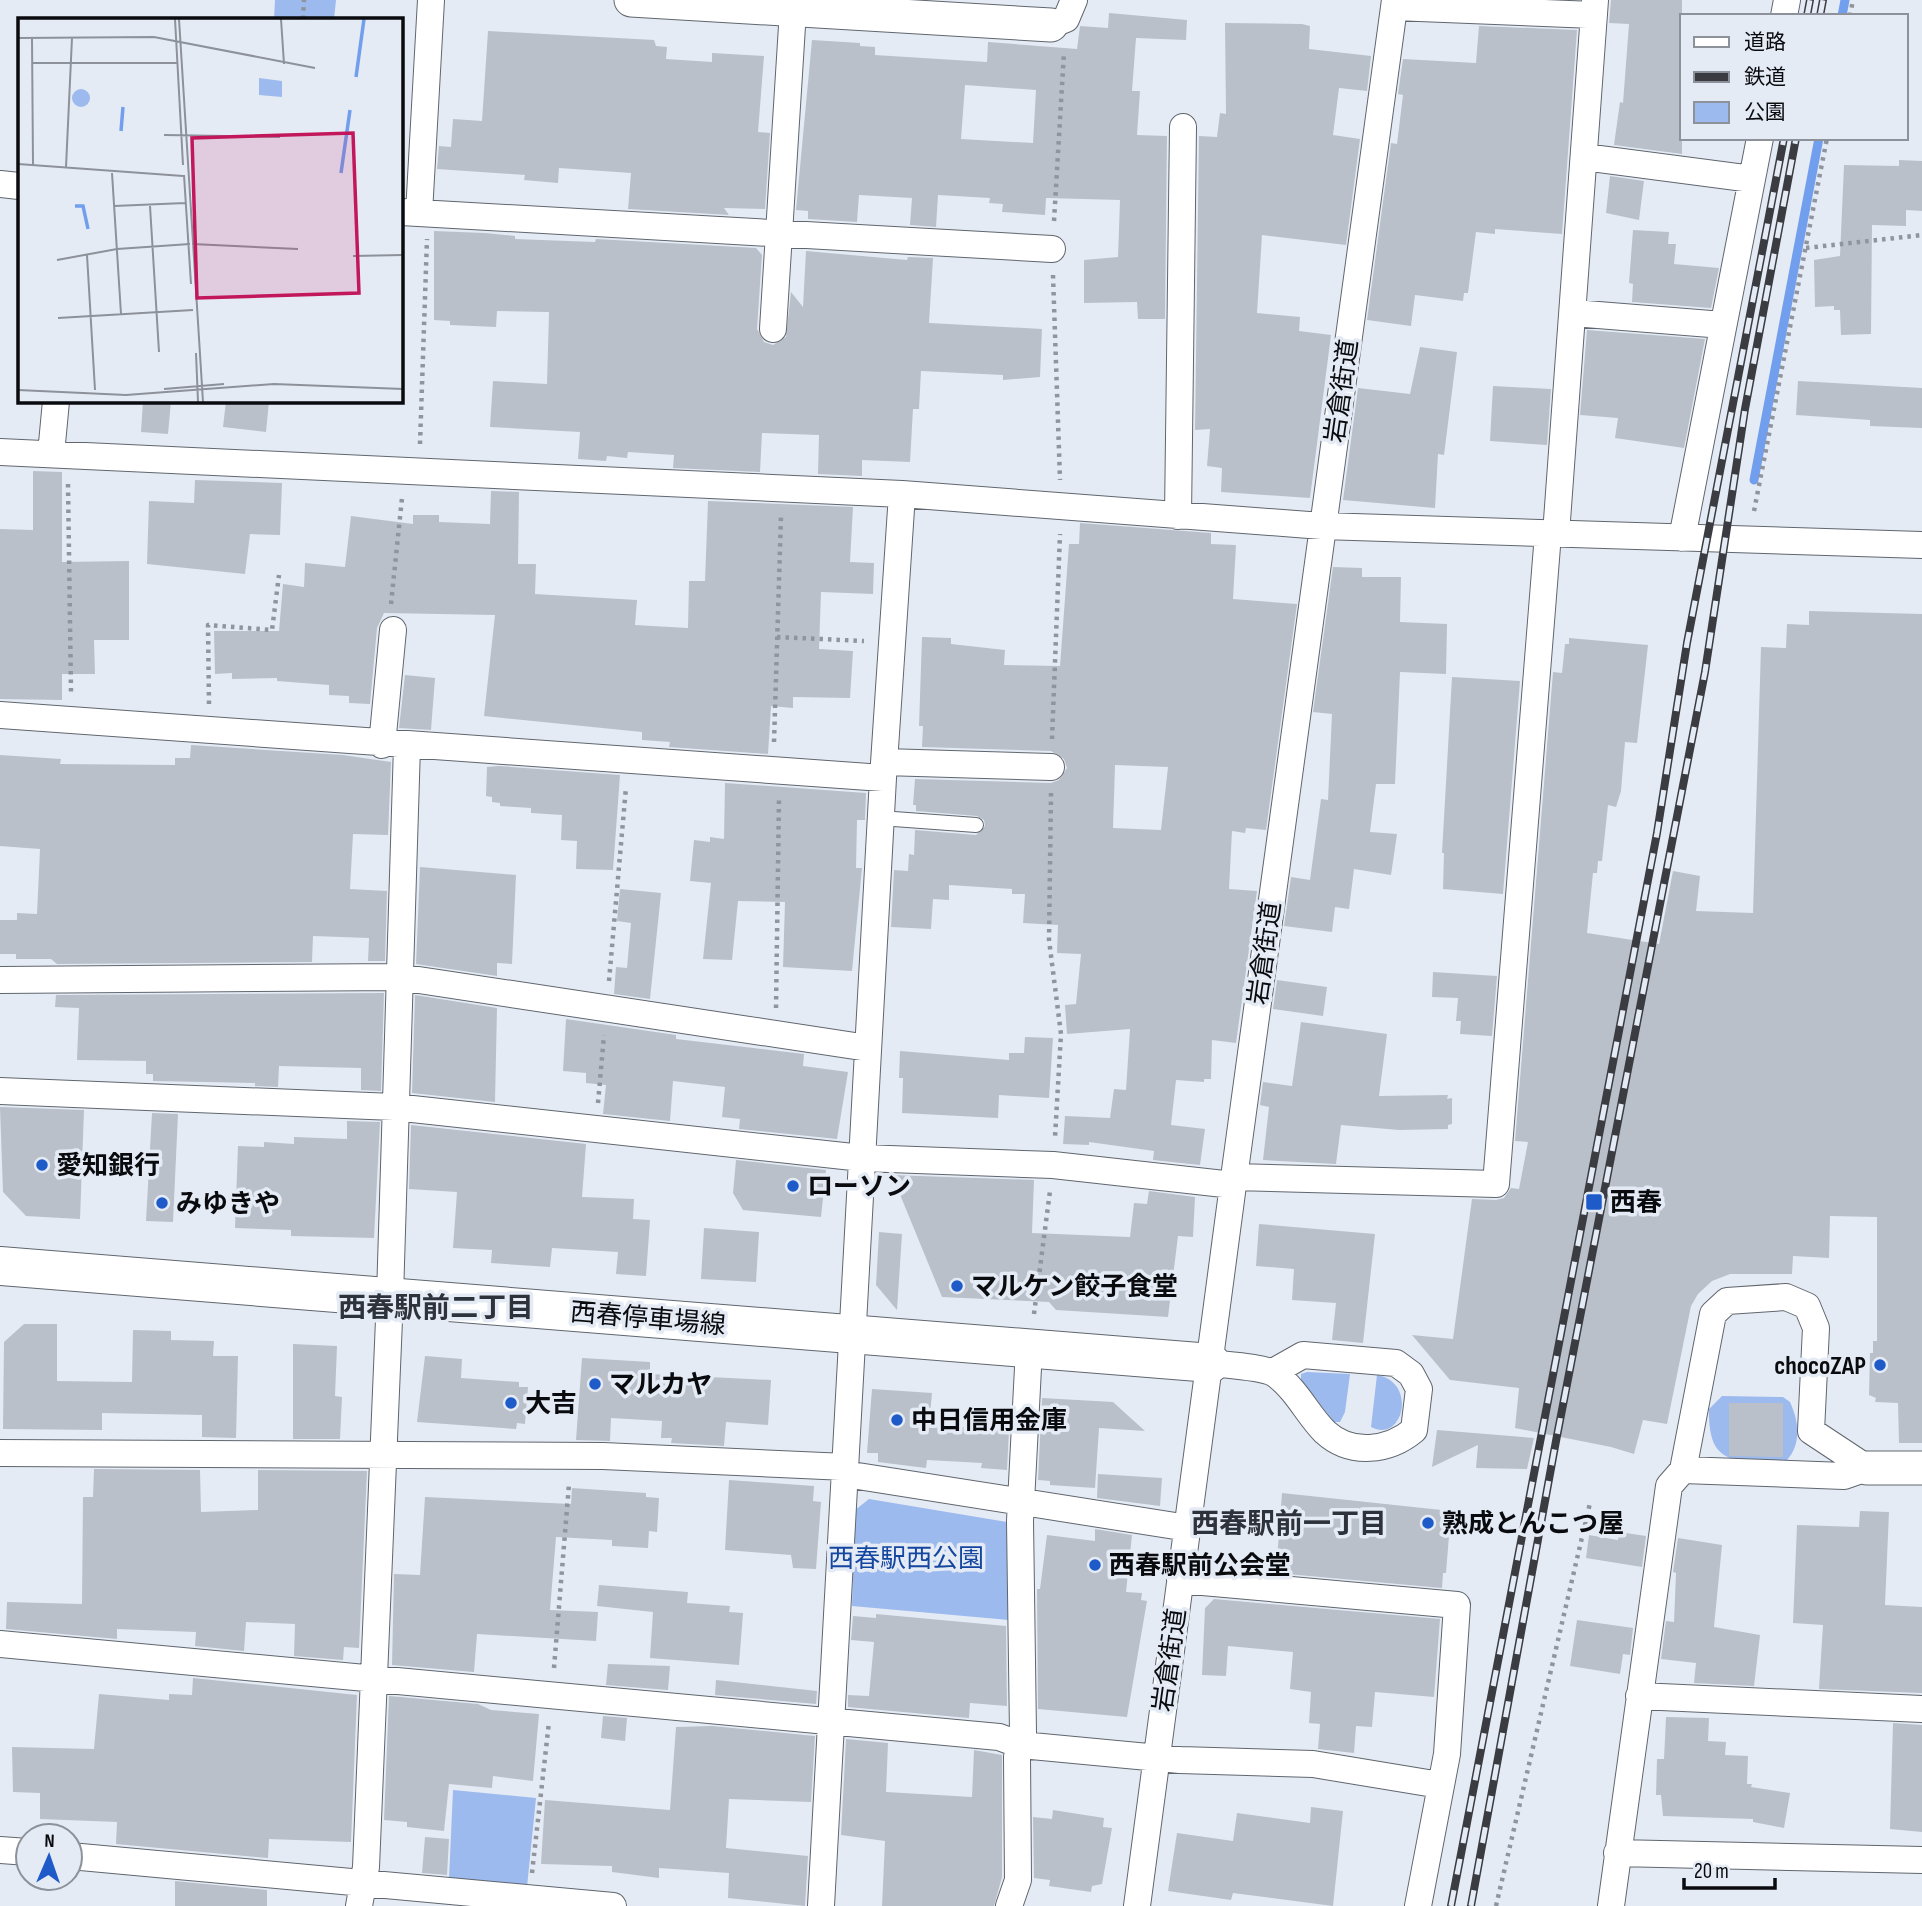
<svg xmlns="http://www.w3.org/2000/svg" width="1922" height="1906" font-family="'Sofia Sans Condensed','Noto Sans JP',sans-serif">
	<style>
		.green { fill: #9cbaed }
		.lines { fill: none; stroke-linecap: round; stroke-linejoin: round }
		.stream { stroke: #729fed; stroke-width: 9 }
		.building { fill: #bac0ca; fill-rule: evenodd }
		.service-casing { stroke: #60666e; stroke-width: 16 }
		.minor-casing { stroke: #60666e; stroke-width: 28 }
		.tertiary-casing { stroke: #60666e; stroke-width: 35 }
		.secondary-casing { stroke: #60666e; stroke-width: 40 }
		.path { stroke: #90949c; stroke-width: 4.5; stroke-dasharray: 3.5 5; stroke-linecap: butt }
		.service { stroke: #fff; stroke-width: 14 }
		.minor { stroke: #fff; stroke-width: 26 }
		.tertiary { stroke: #fff; stroke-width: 33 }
		.secondary { stroke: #fff; stroke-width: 38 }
		.rail-casing { stroke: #3a3c41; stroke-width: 8 }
		.rail { stroke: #e5ebf5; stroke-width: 5; stroke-dasharray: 16; stroke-linecap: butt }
		.poi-dot { fill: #1f5bc8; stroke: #e5ebf5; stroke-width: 2.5 }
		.labels { text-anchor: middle; stroke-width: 7; stroke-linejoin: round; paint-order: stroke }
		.street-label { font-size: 26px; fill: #0a0b0f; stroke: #e5ebf5 }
		.poi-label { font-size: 26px; font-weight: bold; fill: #0a0b0f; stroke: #e5ebf5; text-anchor: start }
		.park-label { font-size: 26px; fill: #1446a0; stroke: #e5ebf5 }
		.neighbourhood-label { font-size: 28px; font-weight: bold; fill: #2e323a; stroke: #e5ebf5 }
		.inset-river { fill: none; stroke: #729fed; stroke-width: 3.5 }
		.inset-road { fill: none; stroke: #8d9199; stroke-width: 2 }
		.view { fill: #c2185b; fill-opacity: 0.15; stroke: #c2185b; stroke-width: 3.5 }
		.inset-edge { fill: none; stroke: #0a0b0f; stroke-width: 3.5 }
	</style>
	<rect width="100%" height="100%" fill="#e5ebf5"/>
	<path class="green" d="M275 0H336L334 19H274Z
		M1307 1372 1350 1374 1345 1412 1340 1422H1334L1301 1381V1374Z
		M1377 1375C1418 1382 1403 1444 1371 1427Z
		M1722 1396 1783 1397 1790 1402C1800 1424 1802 1448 1782 1465 1734 1459 1708 1467 1709 1409Z
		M869 1499 1007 1522 1013 1530 1009 1620 852 1606 855 1510Z
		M453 1790 536 1798 527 1887 449 1879Z"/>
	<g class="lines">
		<path class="stream" d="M1842 16 1845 0
			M1754 480 1819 138"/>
	</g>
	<path class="building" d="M1611 0H1682V154L1614 145 1620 102 1623 103 1629 24 1609 23Z
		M1109 13 1187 20 1186 40 1136 38 1132 91H1140L1137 135 1167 136 1165 319H1138L1137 302 1084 303V260L1118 257 1120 200 1046 198 1045 215 1002 212 1003 204 989 203 990 198 938 195 936 227 910 225 912 198 859 195 857 222 808 219V211L796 210 812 40 860 43V46L875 47V55L987 62 988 42 1077 49 1080 26 1108 28ZM965 85 1036 90 1033 143 961 139Z
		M1225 23 1302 24 1310 26 1309 49 1371 56 1367 91 1339 88 1333 135 1360 139 1346 245 1262 235 1257 313 1300 317 1299 331 1331 335 1310 498 1221 492 1222 468 1207 466 1210 429 1195 430 1199 136 1217 137 1220 113 1226 114Z
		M1479 26 1577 30 1562 234 1495 229V234L1476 232 1468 293H1464L1463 301 1415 295 1411 326 1367 320 1391 143 1397 144 1403 95 1398 94 1403 59 1476 63Z
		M488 31 654 40 656 46 667 47 666 59 712 62V53L764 56 758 132 770 133 765 209 724 208 729 215 628 209 631 173 559 168 558 183 524 180 525 175 437 169 439 146 451 147 453 119 482 121Z
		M1899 160 1922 161V211L1906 210V226L1872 225 1871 334 1841 335 1840 310H1834V306L1815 307 1814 260 1840 256 1844 165 1899 166Z
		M1610 176 1644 181 1639 220 1606 213Z
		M1633 230 1669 232 1668 244H1676L1674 264 1719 268 1711 308 1632 302 1633 284 1629 283Z
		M434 231 485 233 515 236V239L595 242 596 239 756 248 762 255 757 329 764 342 773 345 786 337 791 292 803 307 806 251 907 260 908 257 933 258 929 323 1042 329 1040 377 1003 380V375L921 371 919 409H913L910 462 862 460V476L818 474 819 435 762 433 760 472 673 468 674 455 628 452 627 458 607 456 606 461 578 459 580 432 490 427 493 381 547 384 549 312 497 311 496 327 450 325V321L434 320Z
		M1587 330 1705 339 1684 448 1615 438 1618 418 1580 415Z
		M1420 347 1457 352 1444 455 1438 454 1435 508 1343 500 1358 388 1410 394Z
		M1798 381 1922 388V428L1870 426V420L1796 415Z
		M1493 386 1551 389 1547 445 1490 441Z
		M143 401H171L168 434 141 432Z
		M226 401H269L266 432 223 427Z
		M33 471 62 472V562L129 561V640H94L95 674H62V700L0 699V529L33 530Z
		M195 480 282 483 280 535 250 534 245 574 147 564 149 501 194 503Z
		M491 491 519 492 518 564H536L535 594 637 600 635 625 688 628 689 581H705L708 501 853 507 850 562 874 563 873 594 821 592 819 649 853 651 850 698 793 697V708L771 706 768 754 669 747 670 742 642 740V732L484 716 495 615 384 613 377 628 370 704 349 703V696L329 695V685L277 681V678L232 679V673L215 674 214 631H279L283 584 304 587 305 563 345 567 351 516 413 524V515H439V522L490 524Z
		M1080 523 1211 533V544L1236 545 1233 599 1297 604 1266 830 1246 828 1245 833 1232 831 1229 889 1257 891 1236 1043 1212 1040 1211 1079H1204V1082L1176 1080 1171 1125 1205 1129 1200 1165 1153 1160 1154 1151 1089 1142V1145L1063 1144 1065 1116 1110 1118 1114 1089 1126 1090 1130 1029 1067 1034 1065 1005 1076 1004 1081 954 1057 953 1058 925 1023 923 1025 894H1012V889L949 885V900L933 899 931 929 891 927 894 870 908 871 909 854 914 855 915 830 976 835 985 826 984 820 977 816 916 811V805H913L915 779 1051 783 1059 780 1067 768 1064 759 1051 751 922 747 923 726H919L922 637 951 638V644L1005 650 1004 665 1060 666 1069 544H1079ZM1115 765 1168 767 1161 830 1113 828Z
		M1333 567 1362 568V577H1401L1400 622 1447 624 1446 674 1400 672 1395 784H1376L1370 832 1397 834 1391 875 1354 869 1349 909 1335 907 1332 932 1284 926 1291 877 1310 880 1321 799 1328 800 1332 714 1313 712Z
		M1809 611 1922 614V1443H1899L1898 1403 1875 1402 1876 1398 1869 1395 1870 1353H1873V1341H1877V1217L1830 1216 1829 1258 1793 1256 1792 1274H1730L1712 1281 1698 1294 1691 1306 1667 1424 1643 1420 1634 1454 1611 1447 1515 1428 1519 1388 1450 1380 1412 1335 1453 1339 1472 1199 1496 1200 1504 1198 1511 1188 1519 1189 1528 1142 1515 1141 1553 672 1562 673 1565 644H1569V638L1648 645 1637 743 1625 742 1621 791 1616 807 1608 805 1602 861H1598L1597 873H1593L1587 933 1659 944 1673 871 1700 876 1696 911 1753 913 1761 647 1786 648 1787 624 1809 625Z
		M405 675 435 678 431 730 399 728Z
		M1452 677 1520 681 1503 894 1443 889 1444 853H1442Z
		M191 745 343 755 391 762 388 835 353 834 350 889 387 891 385 961H368L369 938 313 936 312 962 57 964 51 959H16V954H0V920H17V913L37 914 40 849 0 846V755L61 759 60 764 175 765V758H190Z
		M499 766 620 775 613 870 576 869 577 841 561 840 562 815 531 813V808L500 806V803L492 802V797L486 796 487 767Z
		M725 783 866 793 865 820H857L856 868H862L852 971 783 967 785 902 738 901 732 960 703 959 711 883 690 881 694 840 710 842V837L724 839Z
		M420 867 516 875 512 964 497 963V976L416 964Z
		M620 889 661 893 650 999 614 994 616 967 627 968 631 923 617 921Z
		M1433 972 1497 976 1492 1036 1460 1034 1461 1021H1456L1458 998 1432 997Z
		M1277 980 1327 987 1323 1016 1273 1009Z
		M384 993 381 1091 361 1090V1068L279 1066 278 1087 255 1086V1083L153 1081V1074H146V1061L77 1060 79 1008 55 1007 56 995Z
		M415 995 497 1008 495 1102 412 1093Z
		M566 1019 676 1035V1039L804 1054 803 1066 848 1072 837 1139 739 1129 740 1119 722 1117 725 1087 673 1081 670 1121 603 1114 606 1085 586 1083V1073L563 1071Z
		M1301 1022 1387 1034 1379 1096 1448 1095 1447 1099 1452 1098V1124L1448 1125V1129L1399 1130 1341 1125 1336 1164 1263 1160 1269 1107 1260 1105 1263 1082 1292 1086Z
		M1025 1037 1053 1038 1049 1098 999 1095 998 1118 902 1113 903 1078H899L900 1051 1009 1060V1053H1024Z
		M0 1107 84 1110 80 1219 26 1216 3 1192Z
		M152 1113 178 1114 173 1222 146 1221Z
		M347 1121 380 1122 374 1238 291 1236V1230L235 1228 238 1146 264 1147V1142L294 1144V1137L347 1139Z
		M411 1125 586 1144 582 1197 634 1199 633 1219 650 1220 646 1276 616 1274 618 1252 552 1248 550 1267 491 1263 492 1250 453 1248 457 1192 409 1189Z
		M736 1160 826 1170 821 1217 743 1210 733 1193Z
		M892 1175 1034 1180 1032 1233 1130 1237 1134 1203 1147 1204 1149 1191 1195 1197 1193 1237 1178 1236 1168 1317 1056 1310 1049 1302 942 1297Z
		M1259 1224 1375 1234 1363 1343 1332 1340 1336 1303 1292 1300 1294 1269 1256 1266Z
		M704 1228 759 1232 756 1282 701 1279Z
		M879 1232 902 1234 897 1310 876 1285Z
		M24 1324H57V1381L132 1382 133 1330 171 1331V1340L214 1341 213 1356H238L236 1438 202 1437V1415L102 1413V1430L3 1429 4 1342Z
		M293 1344 337 1346 335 1396 342 1397 340 1439H293Z
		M425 1356 462 1359 461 1378 519 1382V1387H528L525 1424 517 1423 516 1429 417 1422Z
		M582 1358 650 1362V1374L771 1380 768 1425 726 1422 724 1446 671 1443 672 1438H661L662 1421 611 1418 610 1441 576 1440Z
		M872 1389 932 1393 929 1425 1009 1430 1007 1470 981 1468 982 1463 927 1460 926 1468 878 1462V1453H867Z
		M1042 1398 1113 1402 1145 1431 1099 1428 1095 1488 1050 1485V1481L1038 1480Z
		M1729 1403H1783V1457L1729 1456Z
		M1437 1430 1534 1438 1527 1469 1476 1468 1478 1445 1432 1467Z
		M94 1469 200 1470 201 1512 258 1510V1470L367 1471 359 1648 344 1647 343 1660 294 1656 295 1624 246 1622 244 1651 195 1646 196 1632 117 1629V1639L6 1629 7 1602 82 1604 83 1497H93Z
		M1098 1474 1162 1478 1160 1506 1097 1498Z
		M729 1480 814 1486 813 1501 821 1502 816 1569 793 1568 791 1555 725 1550Z
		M572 1488 646 1493V1497L659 1498 657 1532 649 1531 648 1548 612 1546V1540L556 1537 550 1610 598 1612 596 1641 477 1634 474 1672 392 1665 394 1574 420 1575 425 1497 571 1504Z
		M1282 1493 1451 1511 1446 1573H1443L1442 1588 1276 1573Z
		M1860 1511 1889 1512 1885 1605 1922 1607V1693L1819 1689 1823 1625 1793 1623 1797 1525 1859 1527Z
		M1095 1529 1132 1535 1126 1592 1142 1593 1141 1600 1147 1601 1127 1717 1038 1709 1037 1589H1040L1047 1535 1095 1541Z
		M1619 1532 1646 1536 1642 1567 1586 1558 1589 1535 1618 1540Z
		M1678 1538 1722 1545 1714 1627 1760 1635 1754 1686 1694 1683 1696 1663 1661 1659 1666 1621 1674 1622 1676 1573 1673 1572Z
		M599 1585 688 1592 687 1603 730 1606 729 1612 743 1613 739 1665 650 1658 653 1612 597 1606Z
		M1214 1599 1440 1619 1434 1697 1375 1692 1372 1727 1356 1726 1354 1753 1318 1749 1320 1724 1309 1723 1311 1692 1290 1689 1293 1652 1228 1646 1226 1676 1202 1675 1205 1608Z
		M876 1614 1006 1626 1007 1706 970 1703 969 1718 848 1707V1695L869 1696 874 1642 851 1640 853 1616 876 1618Z
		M1577 1620 1633 1628 1630 1655 1623 1654 1620 1674 1570 1666Z
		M608 1664 670 1666 668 1690 606 1685Z
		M193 1678 357 1695 351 1842 269 1839 268 1858 116 1844 117 1822 40 1819V1793L13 1792 12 1747 94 1749 99 1694 169 1700V1694L192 1695Z
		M716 1680 817 1691 816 1704 715 1695Z
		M389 1696 478 1704 491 1710 539 1714 533 1781 493 1776 492 1788 449 1784 444 1831 407 1827V1822L384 1820Z
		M603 1716 627 1718 625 1741 601 1738Z
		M1666 1717 1709 1718 1708 1741 1726 1742 1725 1755 1748 1756 1747 1784H1752L1751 1787 1790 1793 1784 1828 1753 1822V1819L1663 1816 1661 1795H1656L1657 1759H1664Z
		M1893 1723 1922 1725V1832L1890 1829Z
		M712 1726 815 1736 811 1802 729 1799 726 1848 808 1856 805 1906 728 1898 729 1873 659 1868V1878L612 1872V1866L541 1864 545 1800 670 1810 676 1727Z
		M846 1739 888 1743 886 1792 972 1797 974 1750 1002 1755V1877L994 1906H882L885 1841 841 1835Z
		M1311 1807 1343 1811 1333 1906 1233 1893 1231 1900 1168 1891 1177 1833 1233 1841 1237 1813 1310 1823Z
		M1053 1810 1104 1818 1103 1827 1112 1828 1102 1884 1092 1886 1091 1892 1049 1886 1050 1880 1034 1878 1033 1817 1052 1819Z
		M425 1837 449 1839 447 1875 422 1873Z
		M175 1881 267 1890V1906H175Z"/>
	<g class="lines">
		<g class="service-casing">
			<path id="service" d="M880 818 976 825"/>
		</g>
		<g class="minor-casing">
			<path id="minor" d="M1394 7 1594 15
				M1784 16 1787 0
				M1051 25 1066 19 1074 0
				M1584 157 1752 179
				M0 184 19 186
				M401 212 1052 249
				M419 213 431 0
				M1573 313 1723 325
				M773 329 793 10
				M0 452 902 494 883 778 821 1906
				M51 454 56 401
				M902 494 1322 526 1922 545
				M1178 516 1183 127
				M1556 534 1595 0
				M1682 538 1760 138
				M0 715 883 778
				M382 745 393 630
				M884 762 1051 767
				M0 980 399 977 868 1048
				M0 1091 394 1107 862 1158 1053 1165 1233 1185
				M1234 1177 1496 1184 1548 534
				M1211 1363C1227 1365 1264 1367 1275 1374 1297 1390 1307 1414 1325 1432 1351 1456 1389 1451 1414 1430L1419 1389 1411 1374 1396 1363 1303 1355 1273 1372
				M0 1453 603 1456 846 1467
				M1683 1470 1844 1476 1867 1468
				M845 1474 1188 1528
				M1180 1580 1457 1605 1447 1754 1418 1906
				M0 1644 999 1737 1021 1745 1180 1760 1313 1764 1440 1785
				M1639 1696 1922 1709
				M0 1850 28 1852
				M1617 1853 1922 1860
				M70 1856 613 1906
				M359 1906 366 1867 390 1296 407 746
				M1009 1906 1018 1880 1017 1757 1023 1733 1020 1521 1029 1349
				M1137 1906 1233 1185 1395 0
				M1611 1906 1669 1486 1683 1470 1713 1314 1727 1301 1786 1297 1807 1306 1816 1328 1811 1431 1867 1468"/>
		</g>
		<g class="tertiary-casing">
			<path id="tertiary" d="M631 0 1051 25
				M1867 1468H1922"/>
		</g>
		<g class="secondary-casing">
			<path id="secondary" d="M0 1266 1211 1363"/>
		</g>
		<path class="path" d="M1850 16 1853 0
			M303 19 304 0
			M1054 221 1064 52
			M1806 248 1922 235
			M1053 275 1060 480
			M420 444 427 239
			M68 484 71 692
			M1754 511 1827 138
			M391 604 402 498
			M777 637 864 641
			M209 704 208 625 272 630 279 575
			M1052 739 1060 534
			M774 742 781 516
			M1051 793 1049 940 1061 1034 1055 1137
			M609 981 626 787
			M776 1008 779 797
			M598 1103 604 1035
			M1034 1314 1050 1191
			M554 1668 569 1484
			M532 1873 549 1722
			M1496 1906 1590 1503"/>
		<use href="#service" class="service"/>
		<use href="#minor" class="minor"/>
		<use href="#tertiary" class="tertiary"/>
		<use href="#secondary" class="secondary"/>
		<g class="rail-casing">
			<path id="rail" d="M1807 16 1810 0
				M1820 16 1823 0
				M1451 1906 1657 833 1687 643 1784 138
				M1471 1906 1556 1441 1705 672 1745 409 1796 138"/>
		</g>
		<use href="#rail" class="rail"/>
	</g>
	<g class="poi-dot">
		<circle cx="42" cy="1165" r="7"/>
		<circle cx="793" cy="1186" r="7"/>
		<rect x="1585" y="1193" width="18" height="18" rx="3.5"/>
		<circle cx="162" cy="1203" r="7"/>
		<circle cx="957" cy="1286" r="7"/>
		<circle cx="1880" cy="1365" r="7"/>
		<circle cx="595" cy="1384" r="7"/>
		<circle cx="511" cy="1403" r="7"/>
		<circle cx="897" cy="1420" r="7"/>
		<circle cx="1428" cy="1523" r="7"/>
		<circle cx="1095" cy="1565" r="7"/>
	</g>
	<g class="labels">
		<g class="street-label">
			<text transform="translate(1341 391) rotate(-82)" y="9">岩倉街道</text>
			<text transform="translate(1264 953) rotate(-82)" y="9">岩倉街道</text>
			<text transform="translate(648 1318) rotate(5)" y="9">西春停車場線</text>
			<text transform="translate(1169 1660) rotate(-82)" y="9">岩倉街道</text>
		</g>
		<g class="poi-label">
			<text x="56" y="1174">愛知銀行</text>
			<text x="807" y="1195">ローソン</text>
			<text x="1610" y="1211">西春</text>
			<text x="176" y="1212">みゆきや</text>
			<text x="971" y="1295">マルケン餃子食堂</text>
			<text x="1866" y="1374" text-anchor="end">chocoZAP</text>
			<text x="609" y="1393">マルカヤ</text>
			<text x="525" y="1412">大吉</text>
			<text x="911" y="1429">中日信用金庫</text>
			<text x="1442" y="1532">熟成とんこつ屋</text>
			<text x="1109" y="1574">西春駅前公会堂</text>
		</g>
		<g class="park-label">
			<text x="906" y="1567">西春駅西公園</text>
		</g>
		<g class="neighbourhood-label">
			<text x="436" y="1317">西春駅前二丁目</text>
			<text x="1289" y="1533">西春駅前一丁目</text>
		</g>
	</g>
	<g transform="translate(18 18)">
		<rect width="385" height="385" fill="#e5ebf5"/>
		<path d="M241 60 264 63V79L241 77ZM54 80a9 9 0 1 1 18 0a9 9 0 1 1-18 0Z" fill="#9cbaed"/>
		<path class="inset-river" d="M338 59 346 1M103 113 105 89M323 155 332 92M57 188H65L70 211"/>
		<path class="inset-road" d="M157 1 165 147M161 1 185 384M263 1 266 46M0 20 136 19 297 50M14 20 15 147M14 45H159M146 117 262 119M0 146 165 158M48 149 54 20M94 155 103 296M166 157 173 266M96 188 167 185M132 188 141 334M174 226 280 231M69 237 77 372M335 238 385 237M39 242 99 231 172 226M40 300 175 292M178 335 180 384M146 371 206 366M0 372 108 377 256 366 385 371"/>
		<path class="view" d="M335 115 341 275 179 280 174 120Z"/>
		<rect width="385" height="385" class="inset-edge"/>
	</g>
	<rect x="1680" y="14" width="228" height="126" fill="#e5ebf5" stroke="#8d9199" stroke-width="2"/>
	<rect x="1694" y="37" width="35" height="10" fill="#ffffff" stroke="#8d9199" stroke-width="2"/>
	<text x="1744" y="49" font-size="21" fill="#0a0b0f">道路</text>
	<rect x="1694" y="72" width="35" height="10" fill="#3a3c41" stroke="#8d9199" stroke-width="2"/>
	<text x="1744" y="84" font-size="21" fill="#0a0b0f">鉄道</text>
	<rect x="1694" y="102" width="35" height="21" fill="#9cbaed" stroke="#8d9199" stroke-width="2"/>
	<text x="1744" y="119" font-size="21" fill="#0a0b0f">公園</text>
	<g transform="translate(49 1857) rotate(2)"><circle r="33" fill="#e5ebf5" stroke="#8d9199" stroke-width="2"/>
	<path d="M0-5L12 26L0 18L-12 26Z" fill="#1f5bc8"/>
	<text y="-10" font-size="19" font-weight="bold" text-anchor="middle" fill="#0a0b0f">N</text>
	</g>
	<path d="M1684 1878v10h91v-10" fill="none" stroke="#0a0b0f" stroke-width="3.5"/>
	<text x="1694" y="1878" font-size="21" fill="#0a0b0f" stroke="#e5ebf5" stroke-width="5" paint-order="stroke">20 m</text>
</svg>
